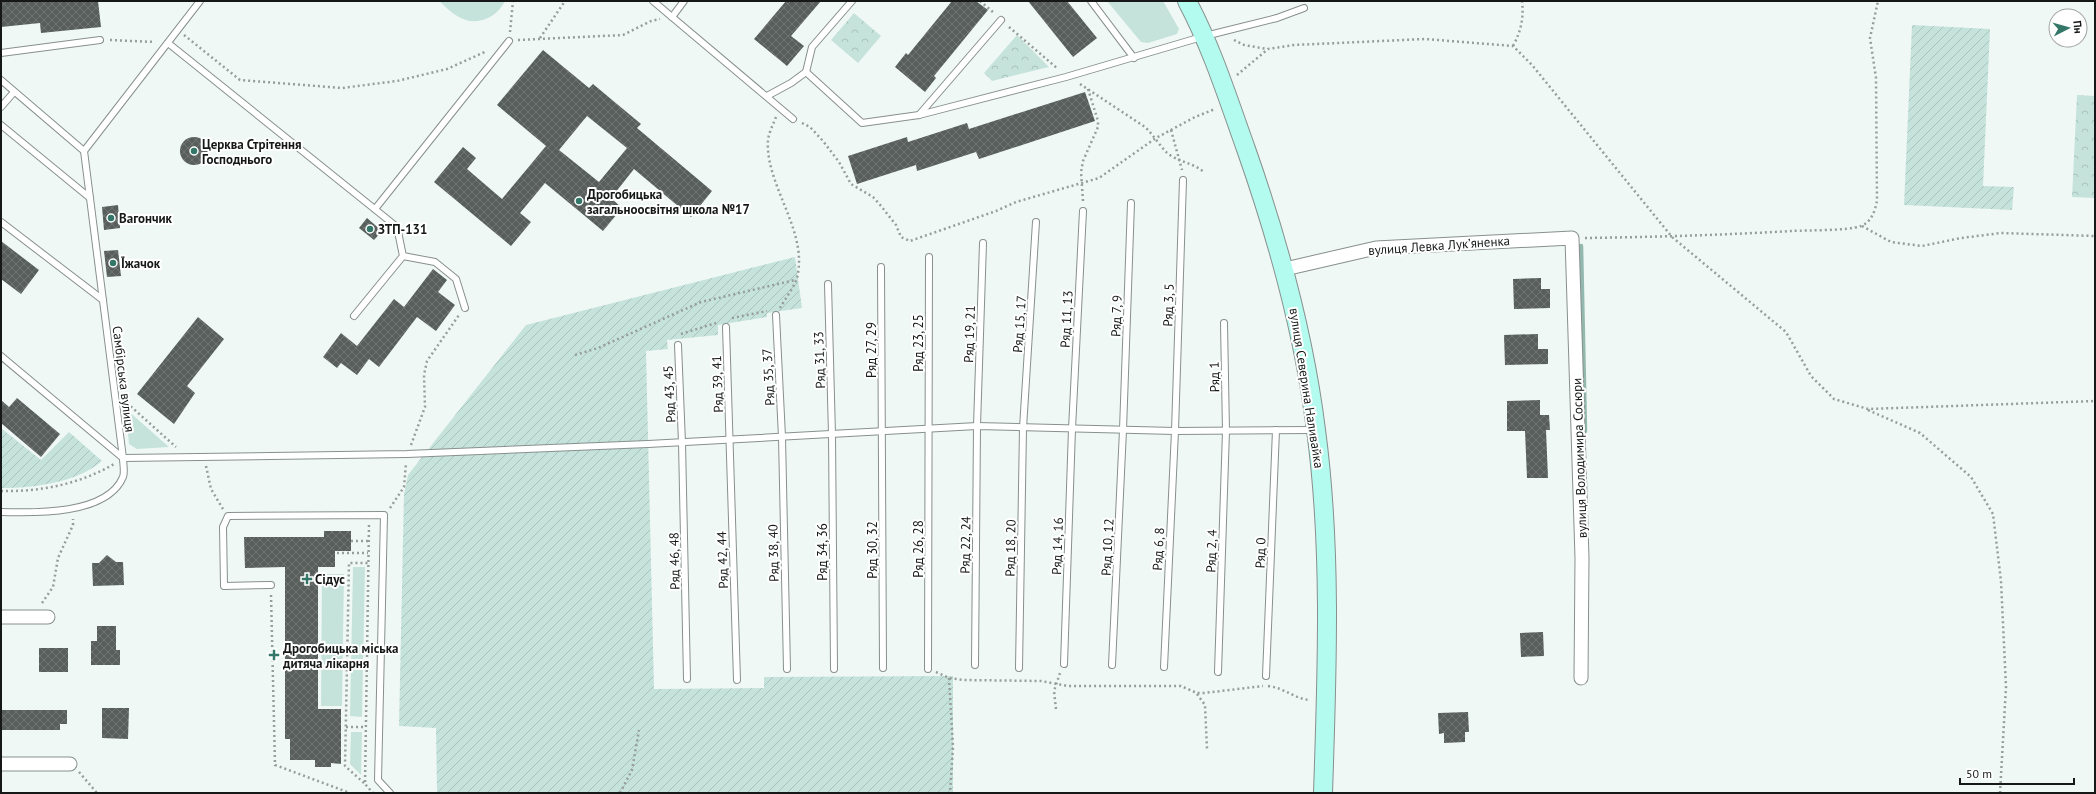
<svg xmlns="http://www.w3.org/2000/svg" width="2096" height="794" viewBox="0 0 2096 794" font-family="'PT Sans',sans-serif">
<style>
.grass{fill:#c6e3db}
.park{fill:url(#park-crowns)}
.garden{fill:url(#garden-furrows)}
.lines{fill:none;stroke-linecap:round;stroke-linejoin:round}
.stream{stroke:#93b8ae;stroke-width:4.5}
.building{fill:url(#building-cross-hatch);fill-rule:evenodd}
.lane-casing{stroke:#88908e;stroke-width:8}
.street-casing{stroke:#88908e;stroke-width:15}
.secondary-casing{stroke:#88908e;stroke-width:20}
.path{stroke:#969d9a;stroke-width:2.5;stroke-dasharray:2 3;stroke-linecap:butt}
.lane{stroke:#fff;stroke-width:6}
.street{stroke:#fff;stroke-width:13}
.secondary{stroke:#b3faef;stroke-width:18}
.poi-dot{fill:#347667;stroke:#fff;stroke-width:1.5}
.labels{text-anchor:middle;stroke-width:4;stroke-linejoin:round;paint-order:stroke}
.poi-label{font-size:13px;font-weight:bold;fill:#151817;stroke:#fff;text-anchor:start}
.street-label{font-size:13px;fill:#151817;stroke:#fff}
</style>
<defs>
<pattern id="park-crowns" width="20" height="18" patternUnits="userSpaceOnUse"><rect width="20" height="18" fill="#c6e3db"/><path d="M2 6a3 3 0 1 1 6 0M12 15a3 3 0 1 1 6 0" fill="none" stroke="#a9c2bb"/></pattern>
<pattern id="garden-furrows" width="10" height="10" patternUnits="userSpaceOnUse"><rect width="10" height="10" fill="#c6e3db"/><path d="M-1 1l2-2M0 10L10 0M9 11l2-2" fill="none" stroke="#a9c2bb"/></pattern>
<pattern id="building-cross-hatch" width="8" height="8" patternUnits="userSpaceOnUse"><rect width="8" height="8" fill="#575e5c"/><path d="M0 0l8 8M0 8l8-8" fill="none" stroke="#707573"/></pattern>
</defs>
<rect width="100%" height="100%" fill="#eff8f5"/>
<g class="grass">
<path d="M439,1H505C497,18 476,27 459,17C451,13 445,6 439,1Z"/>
<path d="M1107,1H1163L1179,29L1177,34L1148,43L1141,42Z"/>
<path d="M126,409L169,447L137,449L129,444Z"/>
<path d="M353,567H365L362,717L350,716Z"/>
<path d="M322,574H344L342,706H321Z"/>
<path d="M351,732H362L361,775L350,764Z"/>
</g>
<g class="park">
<path d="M854,13L881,36L858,63L831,40Z"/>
<path d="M1017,35L1049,67L992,81L984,73Z"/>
<path d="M2077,95L2095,96V198L2072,197Z"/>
</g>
<g class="garden">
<path d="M1912,25L1990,29L1983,186L2014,187L2012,210L1904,205Z"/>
<path d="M795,257L802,308L767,313V317L718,325V335L667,340L668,349L646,351L654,689L764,688V677L953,676V793H437L436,728L399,726L404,494L408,475L526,325Z"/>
<path d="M1,428L41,460L69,432L102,461C76,483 34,488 1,488Z"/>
</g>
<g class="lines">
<path class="stream" d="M1581,246L1585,431"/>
</g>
<g class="building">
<path d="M1,1H98L101,27L41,33L40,23L1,27Z"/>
<path d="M786,1H821L791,36L804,46L787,66L754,39Z"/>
<path d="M952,1H976L988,10L934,76L936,78L925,92L895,67L906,53L908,55Z"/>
<path d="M1028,1H1067L1097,38L1073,57Z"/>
<path d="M543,50L589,88L593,84L641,124L637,128L712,191L691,217L634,169L611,198L622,208L603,231L545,183L520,213L531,222L511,246L434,182L463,147L476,158L467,169L502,199L546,146L497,105ZM587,116L627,148L599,182L559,150Z"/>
<path d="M1085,92L1095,121L979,159L976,152L917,171L916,165L857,184L848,156L907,137L908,142L967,123L969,129Z"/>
<circle cx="194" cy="151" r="14"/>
<path d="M118,205L120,228L104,230L102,207Z"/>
<path d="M367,218L382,231L374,240L359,228Z"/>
<path d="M1,241L39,270L21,294L1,279Z"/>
<path d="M118,250L121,276L107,277L104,251Z"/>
<path d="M433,269L447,280L438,292L455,305L436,331L417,317L379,367L369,359L357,375L341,363L337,368L323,357L341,333L357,346L394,299L404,307Z"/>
<path d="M1541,278V289H1550V308L1514,309L1513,279Z"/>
<path d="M198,317L224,339L187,386L195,393L174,424L137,394Z"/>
<path d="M1538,334V349H1548V364L1505,365L1504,335Z"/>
<path d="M17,398L60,434L41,457L1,423V400L9,407Z"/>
<path d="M1540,400V415H1549L1550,430H1546L1548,478H1527L1525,431H1507V401Z"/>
<path d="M324,531H351V551H335V567H318V709H341V764L331,763V767H315V760H290V739H285V567L245,568L244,537H324Z"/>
<path d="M107,555L116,562H123L124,585L93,586L92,563H99Z"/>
<path d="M97,626H116V650H120V665H91V641H97Z"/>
<path d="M1543,632L1544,656L1521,657L1520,633Z"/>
<rect x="39" y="648" width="29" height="24"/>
<path d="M102,708H129L128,739L102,738Z"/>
<path d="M1,710H67V724H60V730H1Z"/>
<path d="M1468,712L1469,732H1465V742L1444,743V733L1439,734L1438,713Z"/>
</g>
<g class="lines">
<defs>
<g id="lane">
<path d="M653,1L793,119"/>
<path d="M1091,1L1134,58"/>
<path d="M672,17L684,1"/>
<path d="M168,43L397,227L403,256L354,316"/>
<path d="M1,53L100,40"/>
<path d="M806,72L862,123L919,115L1066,77L1205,36L1277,18L1304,8"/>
<path d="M1,80L84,151L123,458C123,464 125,472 123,477C107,515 35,513 1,512"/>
<path d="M767,96L791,83L806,72L812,47L852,1"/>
<path d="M1,107L14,92"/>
<path d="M919,115L1001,20"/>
<path d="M1,125L90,198"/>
<path d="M84,151L200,1"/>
<path d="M375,209L509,41"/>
<path d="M1,222L103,300"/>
<path d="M403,256L435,262L456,279L465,308"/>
<path d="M881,267L883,668"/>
<path d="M828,284L832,435L834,669"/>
<path d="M776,315L782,437L787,669"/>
<path d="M726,327L737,680"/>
<path d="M678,345L682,443L687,679"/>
<path d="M1,356L123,458L407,454L648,444L977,426L1175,431L1314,430"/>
<path d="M271,585L224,586L223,527L228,516L384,515L378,780L390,793"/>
<path d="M1064,664L1072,429L1083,211"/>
<path d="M975,665L977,426L983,243"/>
<path d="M1112,665L1123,430L1131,203"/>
<path d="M1164,667L1175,431L1183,180"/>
<path d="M1019,668L1023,428L1036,222"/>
<path d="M928,669L929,257"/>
<path d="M1218,672L1226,431L1224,323"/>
<path d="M1266,676L1276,430"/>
</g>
<g id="street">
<path d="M1285,269L1376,248L1572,238L1582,558L1581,678"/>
<path d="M1,617H48"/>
<path d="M1,764H70"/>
</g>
<path id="secondary" d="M1187,1C1212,48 1228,99 1246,149C1278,240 1304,333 1316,430C1332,549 1327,673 1323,793"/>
</defs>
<use href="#lane" class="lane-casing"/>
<use href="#street" class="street-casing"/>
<use href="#secondary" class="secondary-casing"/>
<g class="path">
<path d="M980,1L994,13"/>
<path d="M1009,27L1058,69"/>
<path d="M510,32L513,1"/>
<path d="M184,35L240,80L342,88L397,81L447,69L487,51"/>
<path d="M540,38L565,1"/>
<path d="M110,40L155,42"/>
<path d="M518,40L623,35L651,21L660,19"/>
<path d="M1234,40L1244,45L1267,49"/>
<path d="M1513,46C1521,31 1524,18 1522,1"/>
<path d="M1237,75L1268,49L1294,45L1425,39L1513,46L1532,65L1672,237L1786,332L1811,376L1834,399L1868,409L2095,401"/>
<path d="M1080,84L1145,127C1153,134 1163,151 1170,155C1182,163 1191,162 1204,172"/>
<path d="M776,117C773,125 769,132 768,140C765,184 806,228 798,273C797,284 786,297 780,308"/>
<path d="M802,123L810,127L823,141L839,162L851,184L873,197L881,206L896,225L901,237L910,241L996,211L1016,202L1099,178L1156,138L1195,117L1215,109"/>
<path d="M1171,130L1182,170"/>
<path d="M1083,201L1081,172L1083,161L1098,127V121L1088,89"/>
<path d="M1862,226L1891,242L1922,246L1961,238L2001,233L2095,236"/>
<path d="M1585,238C1654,237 1723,235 1792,231C1808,230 1847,231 1861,226C1872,222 1875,210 1877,201L1876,78L1870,38L1878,1"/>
<path d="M732,318L767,311"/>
<path d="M681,334L716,323"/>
<path d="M575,355L598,348L701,302L795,280"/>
<path d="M127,403L176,447"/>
<path d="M1868,410L1920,433L1971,477L1993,514L2001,581L2006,687L2000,793"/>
<path d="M411,445L425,407L424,375L427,361L459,315"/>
<path d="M206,466L211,489L223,509"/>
<path d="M1,491C40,492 80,484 114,464"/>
<path d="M390,508L404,487L406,463"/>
<path d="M369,525L365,784L373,793"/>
<path d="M351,541H369"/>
<path d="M337,553H368"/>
<path d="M271,595L275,765L350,793"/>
<path d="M42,603L53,587L58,558L73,525V519"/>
<path d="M936,672L949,678L963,680L1041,681L1068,686H1181L1197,693H1204L1263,686"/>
<path d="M949,678L953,747L950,793"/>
<path d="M1268,686C1285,688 1295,699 1310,700"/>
<path d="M1197,694L1205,705L1207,749"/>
<path d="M1056,709L1054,691L1060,673"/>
<path d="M346,727H365"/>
<path d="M79,772L97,793"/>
<path d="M364,783L345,766L349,563H369"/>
<path d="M620,793L632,770L639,730"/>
</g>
<use href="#lane" class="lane"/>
<use href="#street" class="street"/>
<use href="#secondary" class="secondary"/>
</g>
<g class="poi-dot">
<circle cx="194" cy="151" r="4"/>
<circle cx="579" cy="201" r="4"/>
<circle cx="111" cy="218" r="4"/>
<circle cx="370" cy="229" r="4"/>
<circle cx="113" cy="263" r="4"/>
<path d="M305 573h4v4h4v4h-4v4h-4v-4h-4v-4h4z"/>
<path d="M272 649h4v4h4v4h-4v4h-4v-4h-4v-4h4z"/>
</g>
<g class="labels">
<g class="poi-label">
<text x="202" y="149">Церква Стрітення<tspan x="202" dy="15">Господнього</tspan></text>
<text x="587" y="199">Дрогобицька<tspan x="587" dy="15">загальноосвітня школа №17</tspan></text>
<text x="119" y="223">Вагончик</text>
<text x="378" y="234">ЗТП-131</text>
<text x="121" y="268">Їжачок</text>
<text x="315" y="584">Сідус</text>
<text x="283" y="653">Дрогобицька міська<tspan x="283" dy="15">дитяча лікарня</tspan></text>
</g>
<g class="street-label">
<text transform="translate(1439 245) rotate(-4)" y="5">вулиця Левка Лукʼяненка</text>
<text transform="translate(1168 305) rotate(-88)" y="5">Ряд 3, 5</text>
<text transform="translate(1116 316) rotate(-88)" y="5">Ряд 7, 9</text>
<text transform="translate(1066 319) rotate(-87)" y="5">Ряд 11, 13</text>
<text transform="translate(1019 324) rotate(-86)" y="5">Ряд 15, 17</text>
<text transform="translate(969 334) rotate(-88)" y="5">Ряд 19, 21</text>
<text transform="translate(918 343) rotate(-90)" y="5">Ряд 23, 25</text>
<text transform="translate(871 350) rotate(-90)" y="5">Ряд 27, 29</text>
<text transform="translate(819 360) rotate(-92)" y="5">Ряд 31, 33</text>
<text transform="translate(768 377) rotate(-93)" y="5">Ряд 35, 37</text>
<text transform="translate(1214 377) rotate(-91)" y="5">Ряд 1</text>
<text transform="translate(124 379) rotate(83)" y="5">Самбірська вулиця</text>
<text transform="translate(717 384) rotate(-92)" y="5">Ряд 39, 41</text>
<text transform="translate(1307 388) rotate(81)" y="5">вулиця Северина Наливайка</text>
<text transform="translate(669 394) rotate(-93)" y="5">Ряд 43, 45</text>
<text transform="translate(1579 458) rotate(-92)" y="5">вулиця Володимира Сосюри</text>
<text transform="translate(965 545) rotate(-89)" y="5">Ряд 22, 24</text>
<text transform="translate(1057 546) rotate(-88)" y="5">Ряд 14, 16</text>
<text transform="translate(1107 547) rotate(-87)" y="5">Ряд 10, 12</text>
<text transform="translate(1010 548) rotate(-89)" y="5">Ряд 18, 20</text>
<text transform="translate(918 549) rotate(-90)" y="5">Ряд 26, 28</text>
<text transform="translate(1158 549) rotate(-87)" y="5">Ряд 6, 8</text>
<text transform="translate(872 550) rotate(-90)" y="5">Ряд 30, 32</text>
<text transform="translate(1211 551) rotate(-88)" y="5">Ряд 2, 4</text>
<text transform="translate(822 552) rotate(-90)" y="5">Ряд 34, 36</text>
<text transform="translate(773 553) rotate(-91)" y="5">Ряд 38, 40</text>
<text transform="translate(1260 553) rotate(-88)" y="5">Ряд 0</text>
<text transform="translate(722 560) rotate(-92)" y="5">Ряд 42, 44</text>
<text transform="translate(674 561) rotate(-91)" y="5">Ряд 46, 48</text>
</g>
</g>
<rect width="2096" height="794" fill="none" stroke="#151817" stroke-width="4"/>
<g transform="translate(2068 28) rotate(84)"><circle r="19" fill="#ffffff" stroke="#a1a3a2"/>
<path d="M0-3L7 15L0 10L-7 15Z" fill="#347667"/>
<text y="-6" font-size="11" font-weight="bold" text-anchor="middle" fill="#151817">Пн</text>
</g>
<path d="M1960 778v6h114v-6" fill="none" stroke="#151817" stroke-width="2"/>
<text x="1966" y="778" font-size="12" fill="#151817" stroke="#ffffff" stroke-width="3" paint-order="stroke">50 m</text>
</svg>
